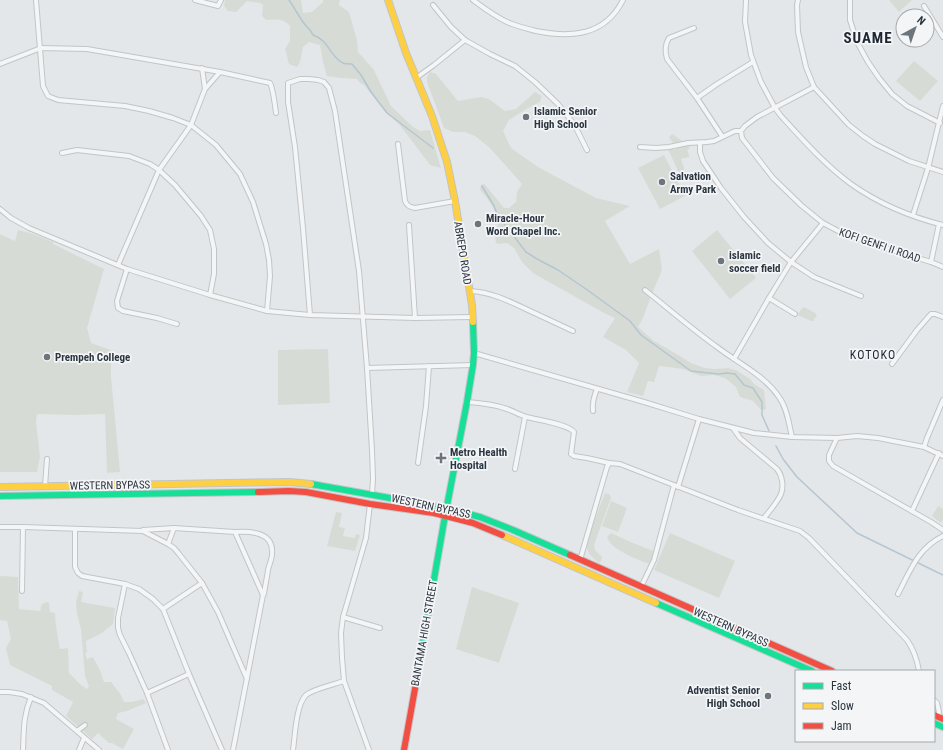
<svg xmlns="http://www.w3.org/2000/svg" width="943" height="750" viewBox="0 0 943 750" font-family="'Roboto Condensed',sans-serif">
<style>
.green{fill:#d6dcd5}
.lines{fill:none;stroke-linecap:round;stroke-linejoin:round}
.stream{stroke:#b5c5d1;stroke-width:1.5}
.street-casing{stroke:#c2c5c7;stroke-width:6}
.fast-casing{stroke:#c2c5c7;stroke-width:8}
.slow-casing{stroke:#c2c5c7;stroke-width:8}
.jam-casing{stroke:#c2c5c7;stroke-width:8}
.street{stroke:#f4f5f6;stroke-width:4}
.fast{stroke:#16e098;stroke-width:6}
.slow{stroke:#ffcf43;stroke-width:6}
.jam{stroke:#f24e42;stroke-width:6}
.poi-dot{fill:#6c747c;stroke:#f3f5f7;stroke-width:1.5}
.labels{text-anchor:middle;stroke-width:3.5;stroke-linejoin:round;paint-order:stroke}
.poi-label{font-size:11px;font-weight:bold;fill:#2c3641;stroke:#f3f5f7;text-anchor:start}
.street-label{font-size:11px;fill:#2c3641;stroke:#f3f5f7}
.neighbourhood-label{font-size:12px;letter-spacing:1px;fill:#1e2732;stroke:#f3f5f7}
.district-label{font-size:15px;font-weight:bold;letter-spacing:1px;fill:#1e2732;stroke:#f3f5f7}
</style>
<rect width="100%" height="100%" fill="#e4e7e9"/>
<g class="green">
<path d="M225,0H301L303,13L312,12L323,2V0H340L339,5L349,12L357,40L358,52L374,70L391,106L413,127L420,131L430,130L441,168L430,165L399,124L385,111L364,85L360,83L357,79C347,78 337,78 327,76L323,62L320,45L309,42L303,47L300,62L297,67L289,64L285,49L290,41V26C284,19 276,19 266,20L262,16L263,5L260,3L247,1L236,12L228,11L224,6Z"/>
<path d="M889,0H912L899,12Z"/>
<path d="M914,61L938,81L920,101L896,81Z"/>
<path d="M430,72L436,74L458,101L481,97L489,99L505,111L516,109L535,92L542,96L540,102L528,108L509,120L503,131L511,148L538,167L596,198L630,206L605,221L630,264L659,249L662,270L651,296L643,318L638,327L654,341L675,353L691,363L705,368L715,369L728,368L736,370L750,379L754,384L764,390L766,410L760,409L753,401L740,397L736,387L725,378L714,375L701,376L683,369L659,366L654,382L648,381L643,396L627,392L639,363L626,350L603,337L615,318L604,313L533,273L522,262L514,248L507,243L499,244L496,243C494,233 497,233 498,224C499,213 487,197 480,190L481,185L484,184L487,187L504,208H509L516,202L517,192L522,184L490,148L475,136L465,132H453L444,128L427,82V77Z"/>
<path d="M672,134L687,144L690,148L687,150L689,155V157L681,159L684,168L683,173L678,171L668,149L671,148L675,150L677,147C675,143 671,142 669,137Z"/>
<path d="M664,155L685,196L660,209L638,168Z"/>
<path d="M18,230L33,234L53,242V244L104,269L87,328L91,343L111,350V377L120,472L107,473L105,414L74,415L37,414L36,422L40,457L37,472H0V234L15,241Z"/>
<path d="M717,230L756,278L730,299L692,251Z"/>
<path d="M804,307L815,313L817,315L813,321H811L798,315L801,309Z"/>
<path d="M328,349L330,403L278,405V350Z"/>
<path d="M605,493L609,494L611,498L594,545L595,550L602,557L601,561L599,563L590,555L586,547L588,537Z"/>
<path d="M611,501L627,508L618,532L602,526Z"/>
<path d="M938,506L943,509V520L941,523L932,516Z"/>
<path d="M336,512L342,513L339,527L345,528L343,536L355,538L356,534L360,535L355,551L327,546Z"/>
<path d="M611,533L633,543L656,552C657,557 657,562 653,565C640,561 623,554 612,545C610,543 608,540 607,537Z"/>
<path d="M670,533L735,561L719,598L654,570Z"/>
<path d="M0,576L18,577L19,609L40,611L42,604L47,602L49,603L50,612L55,613C55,625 58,637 60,649L68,648L69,673L81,685L87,689L89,686L85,676L81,629L77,614L76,602L79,591L83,592L81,602L115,608L113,624L102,633L86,641L87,652L85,654L87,659L93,657L100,670L104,682H111L121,695L124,702H132L143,699L146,703L127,711L118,713L116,719L134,729L123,749L112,743H109L98,733L92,739L66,716L73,702L52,690V686L10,665L6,648L11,639L7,621L0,620Z"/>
<path d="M472,587L519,603L499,663L456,649Z"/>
</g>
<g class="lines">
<g class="stream">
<path d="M289,0C294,7 298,15 303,22C306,27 310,28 313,35C329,40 330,57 343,63C345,64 349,64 352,64L361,75L371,92L387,113L433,148"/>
<path d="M482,186L494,206L498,216L526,252L537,259L558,270L586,289L630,321L641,335L691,371L718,374L727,373L735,374L744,385L753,388L762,402V415L769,431"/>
<path d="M776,446L783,459L797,477L857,533L943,575"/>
</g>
<defs>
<g id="street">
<path d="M36,0L43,86L48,96L58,100L125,106L149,111L173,118L191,125L216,145L240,174L253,202L266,244L269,260L270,276L267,311"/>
<path d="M195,0L218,6L221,0"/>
<path d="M473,0C485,9 498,19 512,24C520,27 528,29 536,31C571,38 605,36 623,0"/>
<path d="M746,0L745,22L751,55L761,82L775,108L781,116C803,140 825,165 851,184C878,203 911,217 943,225"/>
<path d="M798,0L797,5L798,32L806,67L814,87L849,125L863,136L875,144L909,161L943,172"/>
<path d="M850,0V20L857,42L868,62L879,78L892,94L907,106L940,123"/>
<path d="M433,5L451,27L465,40"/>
<path d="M924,6L943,37"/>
<path d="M694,28L669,38C665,44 665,52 667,59L697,98L722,136"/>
<path d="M0,64L41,48L87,49L220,72L270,83C273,89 275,105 276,113"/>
<path d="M202,68L205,89"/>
<path d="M416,78L434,65L465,40L490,54L515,66L535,82L558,104L574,124L587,150"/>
<path d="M697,98L717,84L753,62"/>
<path d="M741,131L742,138L773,178L802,206L823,223L842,233L878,246L931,262L943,267"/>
<path d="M700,143V152L703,161L721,188L744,217L768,243L791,262L814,277L861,296"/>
<path d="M398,144L405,201C407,206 410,207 415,208L455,201"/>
<path d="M640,147L656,148L669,147L688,143L707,142L714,141L735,131H741L745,126L757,117L814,87"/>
<path d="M62,153L77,150L129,156L150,164L159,170L175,185L201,216L210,230L214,249V274L210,295"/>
<path d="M0,209L11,218L29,228L127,269L210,295L267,311L310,315L415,318L472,317"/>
<path d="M913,215L928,168L943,106"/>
<path d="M409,225L415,318"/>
<path d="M931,262L939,224"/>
<path d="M118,265L159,170L191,125L205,89L220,72"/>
<path d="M127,269L117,301L118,308L123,311L157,318L177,324"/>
<path d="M645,290C669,309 692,329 717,347C738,363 764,375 779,397C787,408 789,424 792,437"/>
<path d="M470,291C491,292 509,301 528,310C543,317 558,324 573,331"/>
<path d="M769,298L795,314"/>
<path d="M310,315L303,228L295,147L288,102V83L300,79H309L318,80L324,82L329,88L335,111L359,271L367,368L372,450L373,479L372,494"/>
<path d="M474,353L644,402L699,419L754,433L792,437L837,438L857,436L878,438L924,447L927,438L943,400"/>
<path d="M734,359L769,298L791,262L823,223"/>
<path d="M892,364L917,330L931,314H935L943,317"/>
<path d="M367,368L473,365"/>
<path d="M467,402C479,403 492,404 504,408C512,410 519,415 527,417C538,420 568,424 574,432L571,454L574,456L587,458L609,463"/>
<path d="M593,411C592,403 594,396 597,389"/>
<path d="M733,428L740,438L777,469C782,475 784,486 781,494C778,501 769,512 764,518"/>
<path d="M837,438L829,455V461L833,466L931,522L943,530"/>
<path d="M924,447L943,456"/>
<path d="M418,463L426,406L429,366"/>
<path d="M515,469L525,417"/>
<path d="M45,486L47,459"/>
<path d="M678,487L699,419"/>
<path d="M912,511L939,453"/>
<path d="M0,527H23L143,531L168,544L174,548L179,554L202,583L218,612L247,679"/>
<path d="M75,529V567L78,573L82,576L125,584L139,589L153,599L163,609L189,674L222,750"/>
<path d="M143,530L174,528L235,532L263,595L233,750"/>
<path d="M235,532C251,531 274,532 272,554C272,559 269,565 268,570C267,578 265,586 264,594"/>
<path d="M168,544L174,528"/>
<path d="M580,560L607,467L609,463L620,464L738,510L800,531L809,538L907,640C914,650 917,659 919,671"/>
<path d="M125,584L118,618V628L120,635L129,653L147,693L168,750"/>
<path d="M641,587L654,560L674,485"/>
<path d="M22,591L23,527"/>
<path d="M898,594C910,571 918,548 943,536"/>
<path d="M163,609L202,583"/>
<path d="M343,617L380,628"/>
<path d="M0,692H9L22,694L44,703L99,750"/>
<path d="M147,693L189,674"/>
<path d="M934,700L937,703L939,712L938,717"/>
<path d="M77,731L85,725"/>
<path d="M23,750C24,730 23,716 31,697"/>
<path d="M79,750L84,738"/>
<path d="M293,750C295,736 296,705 306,695C313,689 335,684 344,681"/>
<path d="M369,750L344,681L342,658L341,633L343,617L366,538L370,504"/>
</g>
<g id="fast">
<path d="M311,484L446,508L480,517L513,530L570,555"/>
<path d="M0,496L258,492"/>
<path d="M656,603L812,671"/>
<path d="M416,683L445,516L467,402L473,365L474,353L473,322"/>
<path d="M934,723L943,727"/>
</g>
<g id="slow">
<path d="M388,0L406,53L432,116L447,162L455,201L472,305L473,322"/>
<path d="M0,487L289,482L311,484"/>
<path d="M502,535L656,603"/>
</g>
<g id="jam">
<path d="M258,492L289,491L306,492L370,504L434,513L473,523L502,535"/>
<path d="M570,555L832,671"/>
<path d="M934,715L943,719"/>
<path d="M404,750L416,683"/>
</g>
</defs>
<use href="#street" class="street-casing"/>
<use href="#fast" class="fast-casing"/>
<use href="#slow" class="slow-casing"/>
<use href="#jam" class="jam-casing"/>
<use href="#street" class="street"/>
<use href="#fast" class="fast"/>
<use href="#slow" class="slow"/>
<use href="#jam" class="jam"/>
</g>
<g class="poi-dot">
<circle cx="526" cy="117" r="4"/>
<circle cx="662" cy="182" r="4"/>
<circle cx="478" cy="224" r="4"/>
<circle cx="721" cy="261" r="4"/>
<circle cx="47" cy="357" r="4"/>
<path d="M439 452h4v4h4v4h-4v4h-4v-4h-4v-4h4z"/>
<circle cx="768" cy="696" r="4"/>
</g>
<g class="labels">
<g class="poi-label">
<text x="534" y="115">Islamic Senior<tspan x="534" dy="13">High School</tspan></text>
<text x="670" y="180">Salvation<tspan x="670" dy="13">Army Park</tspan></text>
<text x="486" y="222">Miracle-Hour<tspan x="486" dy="13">Word Chapel Inc.</tspan></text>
<text x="729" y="259">islamic<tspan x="729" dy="13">soccer field</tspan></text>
<text x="55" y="361">Prempeh College</text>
<text x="450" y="456">Metro Health<tspan x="450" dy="13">Hospital</tspan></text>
<text x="760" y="694" text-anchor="end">Adventist Senior<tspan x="760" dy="13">High School</tspan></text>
</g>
<g class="street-label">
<text transform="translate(880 245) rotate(19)" y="4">KOFI GENFI II ROAD</text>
<text transform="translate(463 253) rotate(81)" y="4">ABREPO ROAD</text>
<text transform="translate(110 485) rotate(-1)" y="4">WESTERN BYPASS</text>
<text transform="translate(431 506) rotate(12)" y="4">WESTERN BYPASS</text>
<text transform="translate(731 627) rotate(24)" y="4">WESTERN BYPASS</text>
<text transform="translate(424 633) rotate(-80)" y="4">BANTAMA HIGH STREET</text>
</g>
<g class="neighbourhood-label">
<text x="873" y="359">KOTOKO</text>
</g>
<g class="district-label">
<text x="868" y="43">SUAME</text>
</g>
</g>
<rect x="795" y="670" width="140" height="72" fill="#f3f5f7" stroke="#a3a9ae"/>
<rect x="803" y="683" width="20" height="6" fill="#16e098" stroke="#a3a9ae"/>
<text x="831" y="690" font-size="12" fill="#2c3641">Fast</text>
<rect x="803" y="703" width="20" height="6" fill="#ffcf43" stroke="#a3a9ae"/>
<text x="831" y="710" font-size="12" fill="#2c3641">Slow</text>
<rect x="803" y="723" width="20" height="6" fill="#f24e42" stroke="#a3a9ae"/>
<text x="831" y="730" font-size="12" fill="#2c3641">Jam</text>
<g transform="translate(915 28) rotate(40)"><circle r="19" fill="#f3f5f7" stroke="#a3a9ae"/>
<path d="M0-3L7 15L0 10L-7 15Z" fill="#6c747c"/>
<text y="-6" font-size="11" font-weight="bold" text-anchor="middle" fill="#2c3641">N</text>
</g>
</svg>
